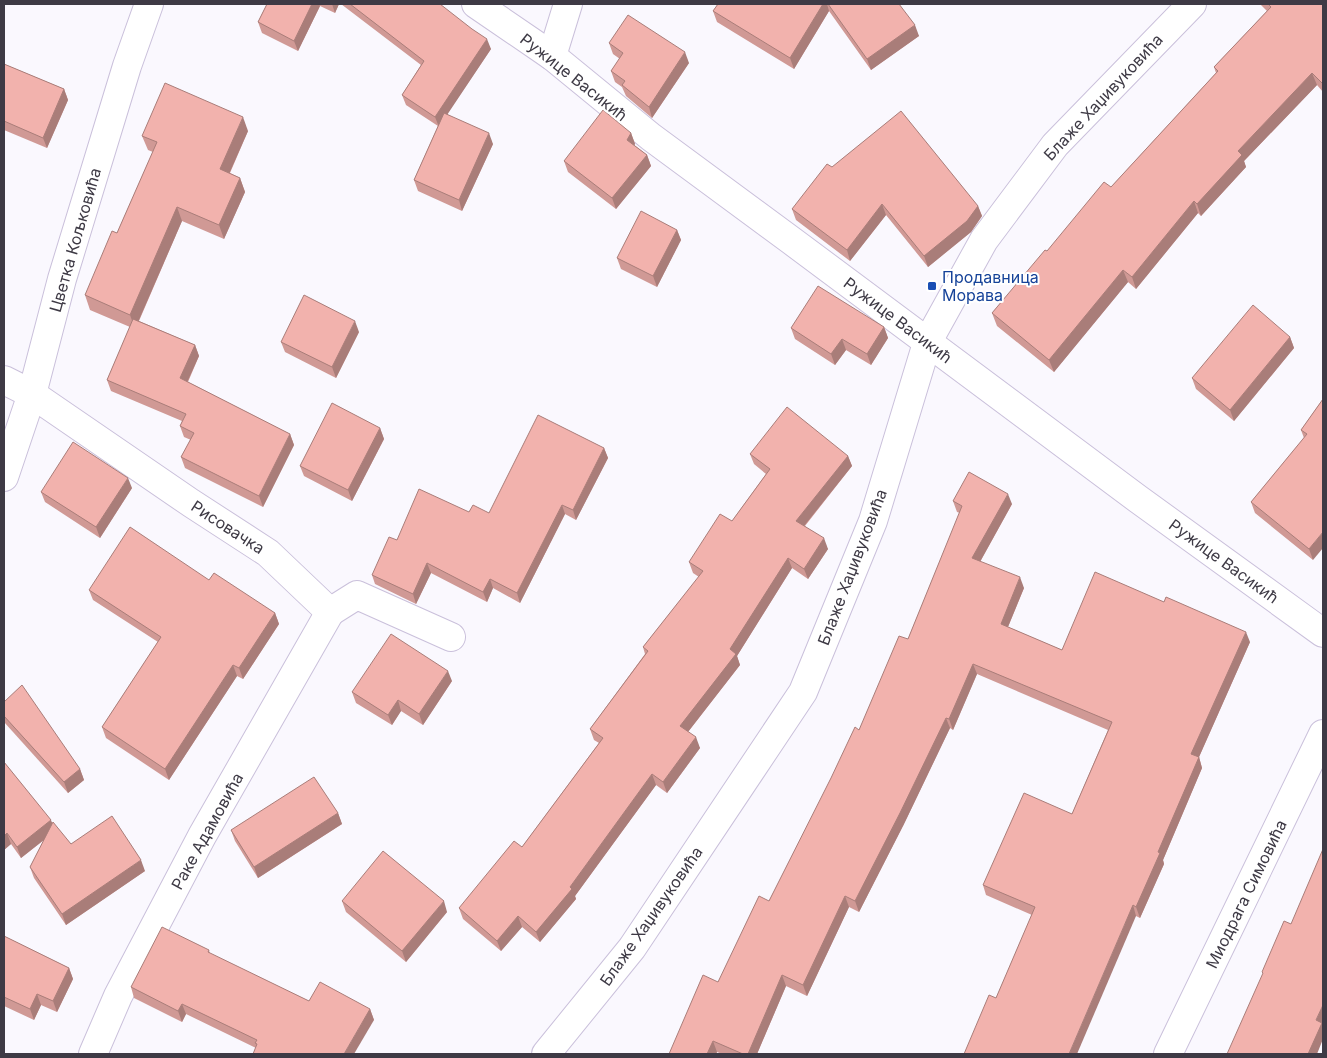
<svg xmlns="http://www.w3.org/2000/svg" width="1327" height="1058" viewBox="0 0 1327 1058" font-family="Inter,sans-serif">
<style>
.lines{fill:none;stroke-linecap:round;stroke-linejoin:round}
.street-casing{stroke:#cac0db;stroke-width:30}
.street{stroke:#fff;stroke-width:28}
.wall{fill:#d09995}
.shaded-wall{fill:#a97d79}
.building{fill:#f2b2ad;stroke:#a97d79}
.transit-dot{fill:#1a4fb4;stroke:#fff;stroke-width:2}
.labels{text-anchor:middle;stroke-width:4;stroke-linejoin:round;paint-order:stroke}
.street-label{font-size:16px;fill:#3e3a45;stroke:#fff}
.transit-label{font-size:16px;fill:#164399;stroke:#fff;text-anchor:start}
</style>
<rect width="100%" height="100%" fill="#faf8fe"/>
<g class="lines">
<defs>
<g id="street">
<path d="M476,4L552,56L651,137L792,241L1138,499L1323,633"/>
<path d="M552,56L568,4"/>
<path d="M4,380L32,394L191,503L268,553L330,612L357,595L451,637"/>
<path d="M4,477L32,394L62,279L127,66L149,4"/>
<path d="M93,1054L118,996L202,836L330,612"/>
<path d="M546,1054L632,948L803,692L873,521L927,343L984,240L1055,145L1192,4"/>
<path d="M1168,1054L1323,734"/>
</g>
</defs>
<use href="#street" class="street-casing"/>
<use href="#street" class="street"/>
</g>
<g class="wall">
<path d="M267,4H339L335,13L320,6L298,51L262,33L258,22Z"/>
<path d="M341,4H440L491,49L447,114L493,144L462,211L418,191L414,180L438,126L406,105L402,95L421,65Z"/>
<path d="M718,4H899L919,36L871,70L829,11L794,69L717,22L713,11Z"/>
<path d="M1260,4H1323V92L1317,85L1244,161L1246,167L1201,216L1198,213L1136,289L1128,282L1054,372L997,326L992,313L1047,251L1111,187L1216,73L1214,67L1267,11Z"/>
<path d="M609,43L689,63L652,118L626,96L622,87L615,82L611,71L620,59L613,54Z"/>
<path d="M4,64L64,89L68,100L47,148L4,130Z"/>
<path d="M248,131L230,173L240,178L245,192L224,239L182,221L139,321L195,345L199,356L188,382L290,434L294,445L263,507L185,468L181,457L191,440L184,437L180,426L182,421L111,391L107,380L130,327L90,310L85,295L117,233L153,152L148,150L142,136Z"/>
<path d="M631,133L635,144L634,145L647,155L651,166L616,209L568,172L564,161Z"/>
<path d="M832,167L978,206L982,216L971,232L928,267L886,215L850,261L796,220L792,209Z"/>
<path d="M677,230L681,240L657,287L621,269L617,258Z"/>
<path d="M884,327L888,338L871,365L846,350L835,365L795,339L791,328Z"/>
<path d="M359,332L336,378L285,352L281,342Z"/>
<path d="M1290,337L1294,348L1234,421L1196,389L1192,378Z"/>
<path d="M1323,399L1313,560L1255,513L1251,502L1304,438L1301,430Z"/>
<path d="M380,428L384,439L352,501L304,476L300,466Z"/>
<path d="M604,448L608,458L576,520L565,514L520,603L493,588L487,602L431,573L416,604L375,584L372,575L469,512L489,513Z"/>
<path d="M750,454L848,456L852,466L805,526L828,549L808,579L792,568L737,656L740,665L688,732L700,748L667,793L656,785L575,896L576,899L540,942L522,927L501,951L463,919L459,908L522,847L599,743L594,740L590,729L645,654L643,647L699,577L693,573L689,562L732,521L766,474L754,464Z"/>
<path d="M132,488L100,538L45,502L41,492Z"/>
<path d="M953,501L1012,504L980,562L1024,588L1008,627L1062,650L1250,642L1199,757L1202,768L1163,860L1164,864L1140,918L1136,916L996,998L1032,915L986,895L983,885L1072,814L1108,730L977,674L953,730L950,728L904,824L859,912L849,907L807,996L786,986L757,1054H722L717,1052L716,1054H669L718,982L769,901L859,730L908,639L960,513L957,512Z"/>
<path d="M209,580L275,613L279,624L243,679L237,676L169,780L106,738L102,727L158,642L93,600L89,590Z"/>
<path d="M452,681L423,725L401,711L392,725L356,703L352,692Z"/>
<path d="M4,702L80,769L84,780L68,793L4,722Z"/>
<path d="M4,762L52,823L71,844L145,871L66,925L34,878L30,867L44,840L21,858L11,844L4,850Z"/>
<path d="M338,813L342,824L258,878L235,841L231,830Z"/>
<path d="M342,901L447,912L406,962L346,912Z"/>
<path d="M4,936L69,968L73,979L57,1012L41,1005L34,1020L4,1006Z"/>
<path d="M209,950L210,954L309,1001L370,1009L374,1020L256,1048L186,1014L182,1022L134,998L131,987Z"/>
</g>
<g class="shaded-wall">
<path d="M312,4H319L320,6L298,51L294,41Z"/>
<path d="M332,4H339L335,13Z"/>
<path d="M823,4H827L829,11L794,69L790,58Z"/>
<path d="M915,25L919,36L871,70L867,59Z"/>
<path d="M487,39L491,49L439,127L435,117Z"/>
<path d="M685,52L689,63L652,118L649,107Z"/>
<path d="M1312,73L1317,85L1244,161L1246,167L1201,216L1197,204L1238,151Z"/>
<path d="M64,89L68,100L47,148L43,138Z"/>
<path d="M243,117L248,131L225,183L220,169Z"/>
<path d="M489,133L493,144L462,211L459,200Z"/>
<path d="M631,133L635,144L631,151L627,140Z"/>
<path d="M647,155L651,166L616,209L612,198Z"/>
<path d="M240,178L245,192L224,239L219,225Z"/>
<path d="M1194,201L1198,213L1136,289L1132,277Z"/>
<path d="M882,204L886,215L850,261L847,250Z"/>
<path d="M978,206L982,216L971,232L928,267L924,256Z"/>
<path d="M177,207L182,221L135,329L130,315Z"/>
<path d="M677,230L681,240L657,287L653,276Z"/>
<path d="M1123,270L1128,282L1054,372L1049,360Z"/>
<path d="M355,321L359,332L336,378L332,367Z"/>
<path d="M884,327L888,338L871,365L867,354Z"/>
<path d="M1290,337L1294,348L1234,421L1230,410Z"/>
<path d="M842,339L846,350L835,365L831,354Z"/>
<path d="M195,345L199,356L184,389L180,378Z"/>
<path d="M380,428L384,439L352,501L348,490Z"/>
<path d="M290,434L294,445L263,507L259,496Z"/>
<path d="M604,448L608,458L576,520L573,510Z"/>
<path d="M848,456L852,466L800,531L796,521Z"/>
<path d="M128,478L132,488L100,538L96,527Z"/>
<path d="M1008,494L1012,504L976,569L972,558Z"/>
<path d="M562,505L565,514L520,603L517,593Z"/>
<path d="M1323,532V548L1313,560L1309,549Z"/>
<path d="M824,538L828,549L808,579L804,569Z"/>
<path d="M788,558L792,568L737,656L740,665L684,737L680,726Z"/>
<path d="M427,563L431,573L416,604L413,594Z"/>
<path d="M1020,577L1024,588L1005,634L1001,624Z"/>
<path d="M490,579L493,588L487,602L483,592Z"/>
<path d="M275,613L279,624L243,679L239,668Z"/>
<path d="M1246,632L1250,642L1199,757L1202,768L1163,860L1164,864L1140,918L1136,907L1158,852L1191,754Z"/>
<path d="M973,664L977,674L953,730L949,719Z"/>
<path d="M233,665L237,676L169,780L165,769Z"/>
<path d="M448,671L452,681L423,725L419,714Z"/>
<path d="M398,700L401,711L392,725L388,715Z"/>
<path d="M946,718L950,728L904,824L859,912L855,901Z"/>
<path d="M696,737L700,748L667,793L663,782Z"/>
<path d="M80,769L84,780L68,793L64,782Z"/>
<path d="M652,774L656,785L575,896L576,899L540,942L536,932L570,887Z"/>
<path d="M338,813L342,824L258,878L254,867Z"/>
<path d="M51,820L55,831L21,858L17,847Z"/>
<path d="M7,833L11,844L4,850V836Z"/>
<path d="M141,860L145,871L66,925L62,914Z"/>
<path d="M845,896L849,907L807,996L803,985Z"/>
<path d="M444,901L447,912L406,962L402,951Z"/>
<path d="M1133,905L1136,916L1077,1054H1069Z"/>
<path d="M518,916L522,927L501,951L497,941Z"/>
<path d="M69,968L73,979L57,1012L53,1001Z"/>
<path d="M782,975L786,986L757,1054H748Z"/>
<path d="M37,994L41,1005L34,1020L30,1009Z"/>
<path d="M182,1004L186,1014L182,1022L178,1011Z"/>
<path d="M1323,1005V1039L1317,1054H1308L1316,1020Z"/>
<path d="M370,1009L374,1020L354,1054H344Z"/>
<path d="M713,1041L717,1052L716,1054H707Z"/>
</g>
<g class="building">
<path d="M267,4H312L294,41L258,22Z"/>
<path d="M350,4H440L472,29L487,39L435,117L402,95L424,61Z"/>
<path d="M718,4H823L790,58L713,11Z"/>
<path d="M828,4H899L915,25L867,59Z"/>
<path d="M1268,4H1323V84L1312,73L1238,151L1242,155L1197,204L1194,201L1132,277L1123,270L1049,360L992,313L1045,250L1047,251L1104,182L1111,187L1218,71L1214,67L1271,7Z"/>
<path d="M628,15L685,52L649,107L622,85L625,81L611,71L623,53L609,43Z"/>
<path d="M4,64L64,89L43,138L4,121Z"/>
<path d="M165,83L243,117L220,169L240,178L219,225L177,207L130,315L85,295L112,231L117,233L157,142L142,136Z"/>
<path d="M603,110L631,133L627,140L647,155L612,198L564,161Z"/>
<path d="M901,111L978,206L967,221L924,256L882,204L847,250L792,209L827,164L832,167Z"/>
<path d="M444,113L489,133L459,200L414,180Z"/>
<path d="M641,211L677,230L653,276L617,258Z"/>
<path d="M818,286L884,327L867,354L842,339L831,354L791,328Z"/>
<path d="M304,295L355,321L332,367L281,342Z"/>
<path d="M1253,305L1290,337L1230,410L1192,378Z"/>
<path d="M133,319L195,345L180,378L290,434L259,496L181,457L194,433L180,426L186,414L107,380Z"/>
<path d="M1323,399V532L1309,549L1251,502L1307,434L1301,430Z"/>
<path d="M332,403L380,428L348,490L300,466Z"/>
<path d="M787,407L848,456L796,521L824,538L804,569L788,558L730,649L736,654L680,726L696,737L663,782L652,774L570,887L572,889L536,932L518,916L497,941L459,908L514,841L522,847L603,738L590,729L648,651L643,647L703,571L689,562L720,514L732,521L770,469L750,454Z"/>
<path d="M538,415L604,448L573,510L562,505L517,593L490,579L483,592L427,563L413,594L372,575L389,537L397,540L419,489L469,512L473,505L489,513Z"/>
<path d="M73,442L128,478L96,527L41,492Z"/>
<path d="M969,472L1008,494L972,558L1020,577L1001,624L1062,650L1095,572L1164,602L1166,597L1246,632L1191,754L1199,757L1158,852L1160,853L1136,907L1133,905L1069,1054H964L989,995L996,998L1035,907L983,885L1024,793L1072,814L1112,722L973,664L949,719L946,718L900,813L855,901L845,896L803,985L782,975L748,1054H743L713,1041L707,1054H669L703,975L718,982L759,896L769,901L831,778L855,727L859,730L899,636L908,639L962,506L953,501Z"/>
<path d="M130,527L209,580L214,573L275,613L239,668L233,665L165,769L102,727L161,637L89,590Z"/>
<path d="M391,634L448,671L419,714L398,700L388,715L352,692Z"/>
<path d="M22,685L80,769L64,782L4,716V702Z"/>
<path d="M4,762L51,820L17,847L7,833L4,836Z"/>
<path d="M314,777L338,813L254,867L231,830Z"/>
<path d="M112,816L141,860L62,914L30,867L53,822L71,844Z"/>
<path d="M1323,849V1005L1316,1020L1322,1023L1308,1054H1227L1263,973L1262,972L1284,921L1291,924Z"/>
<path d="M383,851L444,901L402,951L342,901Z"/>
<path d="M162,927L209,950L208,952L309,1001L320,982L370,1009L344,1054H253L257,1044L255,1043L257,1040L182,1004L178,1011L131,987Z"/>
<path d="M4,936L69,968L53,1001L37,994L30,1009L4,997Z"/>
</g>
<rect class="transit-dot" x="927" y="281" width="10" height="10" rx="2.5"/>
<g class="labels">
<g class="street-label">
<text transform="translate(574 77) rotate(38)" y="6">Ружице Васикић</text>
<text transform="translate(1103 97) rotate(-47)" y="6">Блаже Хаџивуковића</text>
<text transform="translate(75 240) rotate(-74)" y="6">Цветка Кољковића</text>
<text transform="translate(898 320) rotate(37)" y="6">Ружице Васикић</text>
<text transform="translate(228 527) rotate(33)" y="6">Рисовачка</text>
<text transform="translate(1224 561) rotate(36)" y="6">Ружице Васикић</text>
<text transform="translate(852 567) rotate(-69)" y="6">Блаже Хаџивуковића</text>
<text transform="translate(207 831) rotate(-61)" y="6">Раке Адамовића</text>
<text transform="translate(1246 894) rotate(-64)" y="6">Миодрага Симовића</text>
<text transform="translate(651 916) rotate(-55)" y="6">Блаже Хаџивуковића</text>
</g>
<g class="transit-label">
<text x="942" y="283">Продавница<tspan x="942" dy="18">Морава</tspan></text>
</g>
</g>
<rect width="1327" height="1058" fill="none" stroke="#3e3a45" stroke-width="10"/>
</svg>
